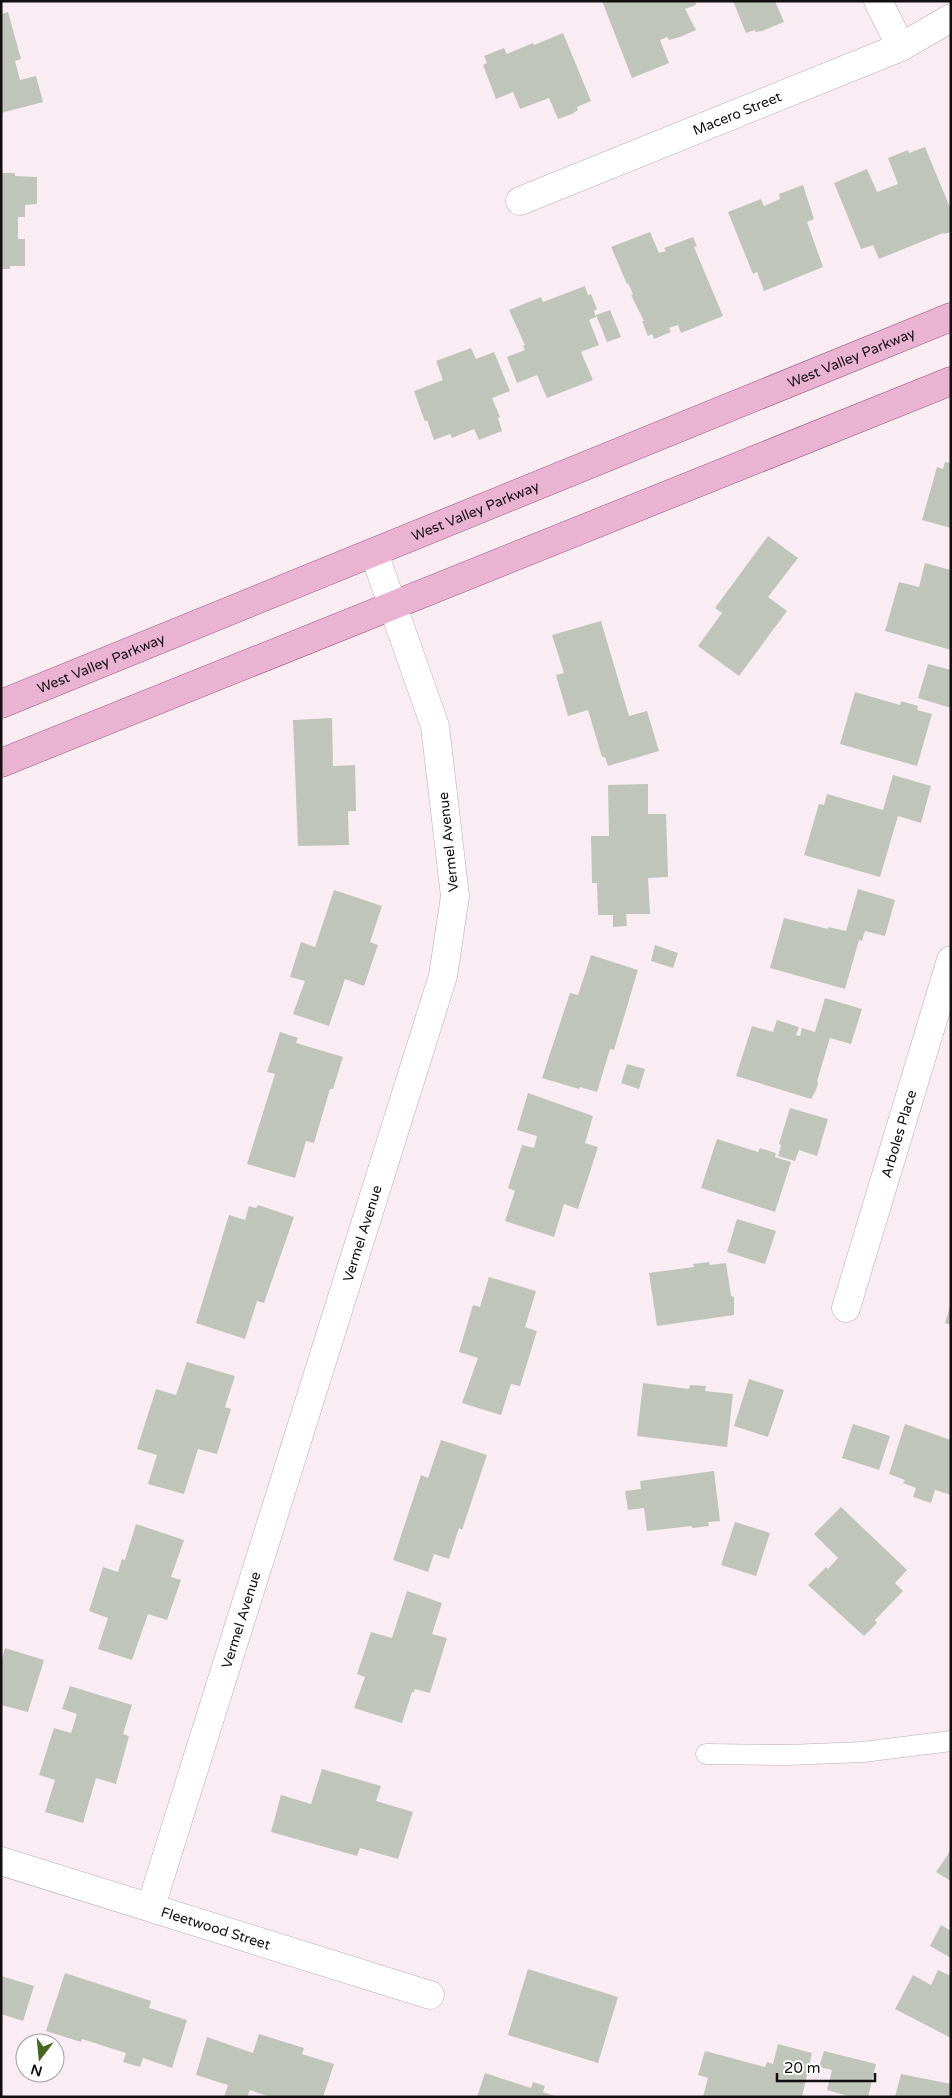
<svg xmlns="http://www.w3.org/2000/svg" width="952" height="2098" viewBox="0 0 952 2098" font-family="'Varela Round',sans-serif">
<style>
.building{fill:#c0c5bb}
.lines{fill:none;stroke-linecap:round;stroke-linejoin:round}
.service-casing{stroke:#b8acb2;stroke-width:21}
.minor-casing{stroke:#b8acb2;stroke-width:29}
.primary-casing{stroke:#96587a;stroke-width:29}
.service{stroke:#fff;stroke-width:20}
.minor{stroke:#fff;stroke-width:28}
.primary{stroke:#eab3d1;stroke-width:28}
.labels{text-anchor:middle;stroke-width:5;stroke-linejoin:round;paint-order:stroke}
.street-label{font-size:14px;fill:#130f11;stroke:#fff}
</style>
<rect width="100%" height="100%" fill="#f9edf3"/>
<g class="building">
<path d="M602,1H695L696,5L685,9L696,30L680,37L669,40L667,37L660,40L669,63L632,78Z"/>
<path d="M733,1H775L784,22L762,31L756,32L755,30L746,33Z"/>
<path d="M8,12L21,59L15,61L20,80L36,76L43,102L1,113V14Z"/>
<path d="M563,33L591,101L577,107L578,110L572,114L558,119L549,98L520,109L513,92L496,99L483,65L487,63L484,56L504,48L507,54L533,43L534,45Z"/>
<path d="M925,147L951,210V232L944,234L943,233L879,259L873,245L861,249L834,183L867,169L877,192L898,184L888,158L908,150L909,153Z"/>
<path d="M1,173H15V176L37,177V204L25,205V217H18V239H25V266H10V269H1Z"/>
<path d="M803,185L814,219L807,222L823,267L764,291L757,272L753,274L728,212L761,199L764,206L780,199L779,194Z"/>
<path d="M650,232L659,253L666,251L664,248L693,237L697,246L694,247L723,316L681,333L678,325L669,328L671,332L654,339L652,334L648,336L642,321H644L631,295L633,294L628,283L627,284L611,247Z"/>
<path d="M585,286L588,295L591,294L597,309L594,311L596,317L589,320L599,345L581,352L593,380L547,398L537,375L517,383L507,357L525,350L523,346L525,345L509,310L541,297L543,302Z"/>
<path d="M610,310L621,337L607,342L596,315Z"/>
<path d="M471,348L476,359L494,352L510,391L492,398L500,417L498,418L502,431L479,440L474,429L452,438L450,434L434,440L427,420L425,422L414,391L443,380L436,361Z"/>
<path d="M945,462L951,463V528L922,520L937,467L943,469Z"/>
<path d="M768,536L798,558L768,597L787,611L739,676L698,646L722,613L715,608Z"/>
<path d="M925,563L951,570V650L885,631L899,582L919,587Z"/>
<path d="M601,621L629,716L647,711L659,751L608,766L605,757H602L588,710L568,716L556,675L564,673L552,635Z"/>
<path d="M928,664L951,670V708L918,698Z"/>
<path d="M855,692L900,705L901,701L918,706L917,710L932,714L917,766L840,744Z"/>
<path d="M332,718L333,766L355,765L356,811H348L349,845L298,846L293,720Z"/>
<path d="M893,775L931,786L921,823L898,816L880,877L804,855L819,804L824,805L827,794L883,810Z"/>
<path d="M648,784V814H666L668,877L648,878L650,914H626L627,926L613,927V915H598L597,883H592L591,836H609L608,785Z"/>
<path d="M858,889L895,900L885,936L865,931L862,941L859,940L845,989L770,968L784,918L828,929V927L846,931Z"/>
<path d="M334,890L382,906L370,942L378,945L364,986L345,979L329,1026L293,1014L305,981L290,977L301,942L315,947Z"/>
<path d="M655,945L678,953L673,968L651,961Z"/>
<path d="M591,955L638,970L614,1050L610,1049L597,1092L580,1087L579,1089L542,1078L570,993L578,995Z"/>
<path d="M825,998L862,1009L851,1044L830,1038L817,1081L818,1083L816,1090L811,1099L736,1076L752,1026L773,1032L777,1020L799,1027L796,1035L800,1036L802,1028L815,1032Z"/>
<path d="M280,1032L298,1038L296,1043L343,1057L333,1089H330L314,1143L306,1141L295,1178L247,1164L275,1074L267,1072Z"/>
<path d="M627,1064L645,1069L639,1089L621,1083Z"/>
<path d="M528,1093L593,1116L585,1143L598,1147L578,1209L564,1204L554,1237L505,1221L515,1191L508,1188L522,1145L534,1148L537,1136L517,1130Z"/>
<path d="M790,1108L828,1119L817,1156L799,1150L795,1161L778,1156L781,1145L779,1144Z"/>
<path d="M717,1139L758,1152L760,1148L776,1153L775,1157L791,1162L775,1212L701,1188Z"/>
<path d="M258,1205L294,1217L264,1303L257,1301L245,1339L196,1323L229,1215L245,1220L249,1206L256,1208Z"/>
<path d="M737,1219L776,1231L765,1264L727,1252Z"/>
<path d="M709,1262L710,1265L726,1263L731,1296L734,1297V1315L657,1326L649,1273L694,1267L693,1264Z"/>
<path d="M489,1277L536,1291L525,1327L537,1331L520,1386L511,1384L501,1415L462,1403L478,1358L459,1352L473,1305L480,1307Z"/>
<path d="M950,1307H951V1325L945,1323Z"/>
<path d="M187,1362L235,1376L225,1407L231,1409L217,1454L198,1449L184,1494L148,1484L157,1455L137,1449L156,1389L176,1395Z"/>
<path d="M749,1379L784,1390L768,1437L734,1426Z"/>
<path d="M643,1383L689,1389L690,1385L706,1386L705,1391L733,1394L727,1447L637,1436Z"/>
<path d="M853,1424L890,1436L879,1470L842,1458Z"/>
<path d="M905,1424L951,1440V1495L935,1490L931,1503L913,1497L916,1488L903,1483L905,1480L889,1474Z"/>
<path d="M441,1440L487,1455L462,1530L459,1528L449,1559L434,1554L428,1572L393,1560L421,1475L428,1478Z"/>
<path d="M714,1471L720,1521L708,1522L709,1526L692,1528V1526L647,1531L644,1508L628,1510L625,1491L641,1489L640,1481Z"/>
<path d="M841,1507L907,1570L895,1583L903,1591L875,1620L877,1623L864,1636L808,1585L826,1567L828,1569L838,1558L814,1534Z"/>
<path d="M735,1522L770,1533L756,1576L721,1565Z"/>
<path d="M136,1524L184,1540L171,1577L181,1580L167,1620L148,1614L132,1660L98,1649L108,1618L89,1611L103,1567L118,1572L122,1559L125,1560Z"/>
<path d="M407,1591L442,1603L432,1634L447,1638L430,1693L415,1689L414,1692H412L402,1723L354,1708L365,1677L357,1674L371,1632L392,1638Z"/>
<path d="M5,1648L44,1660L28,1712L1,1705V1663Z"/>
<path d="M70,1686L132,1705L123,1734L129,1736L116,1784L96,1778L83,1823L45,1812L55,1780L39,1775L54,1728L71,1733L77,1714L62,1709Z"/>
<path d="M322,1769L381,1786L376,1801L413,1812L398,1859L360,1848L357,1856L271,1832L281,1795L311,1804Z"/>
<path d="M951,1850V1881L936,1872Z"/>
<path d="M941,1925L951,1931V1958L930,1946Z"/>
<path d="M528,1969L618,1997L598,2063L508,2035Z"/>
<path d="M938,1970L951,1976V2038L895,2009L913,1975L931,1985Z"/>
<path d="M65,1973L151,2001L149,2008L187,2020L172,2068L143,2058L140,2067L123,2062L126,2053L82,2039L81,2042L46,2031Z"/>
<path d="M1,1976L34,1986L23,2021L1,2014Z"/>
<path d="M259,2034L304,2048L302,2054L334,2064L323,2097H270L250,2090L247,2097H224L228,2085L196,2075L207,2037L253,2053Z"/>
<path d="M778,2044L812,2053L802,2097H703L708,2078L698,2075L705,2051L765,2067L767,2062L773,2064Z"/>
<path d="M824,2051L876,2064L868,2097H852L827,2090L832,2070L819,2067Z"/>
<path d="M485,2073L531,2088L533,2082L545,2086L543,2092L557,2097H477Z"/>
<path d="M901,2074L951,2084V2097H895Z"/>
</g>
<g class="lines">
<defs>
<path id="service" d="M706,1754L788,1755L863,1752L951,1741"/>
<g id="minor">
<path d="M878,1L901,47"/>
<path id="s1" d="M520,201L901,47L951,18"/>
<path id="s2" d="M846,1308L951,960"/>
<path id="s3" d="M1,1861L430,1995"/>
<path id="s4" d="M151,1906L443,976L455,896L435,726L374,553"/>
</g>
<g id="primary">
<path id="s5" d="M1,704L951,317"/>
<path d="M1,763L951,381"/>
</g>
</defs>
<use href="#service" class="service-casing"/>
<use href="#minor" class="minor-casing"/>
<use href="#primary" class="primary-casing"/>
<use href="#service" class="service"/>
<use href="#minor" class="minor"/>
<use href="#primary" class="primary"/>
</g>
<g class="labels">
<g class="street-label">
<text dy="5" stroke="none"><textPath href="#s1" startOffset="234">Macero Street</textPath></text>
<text dy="5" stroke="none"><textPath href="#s5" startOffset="918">West Valley Parkway</textPath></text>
<text dy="5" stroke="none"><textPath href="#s5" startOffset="512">West Valley Parkway</textPath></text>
<text dy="5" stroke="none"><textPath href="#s5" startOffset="108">West Valley Parkway</textPath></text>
<text transform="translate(448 842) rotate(-96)" y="5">Vermel Avenue</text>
<text dy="5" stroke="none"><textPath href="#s2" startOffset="182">Arboles Place</textPath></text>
<text dy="5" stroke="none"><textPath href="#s4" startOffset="705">Vermel Avenue</textPath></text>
<text dy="5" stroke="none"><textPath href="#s4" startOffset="300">Vermel Avenue</textPath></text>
<text dy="5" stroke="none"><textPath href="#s3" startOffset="225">Fleetwood Street</textPath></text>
</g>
</g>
<rect width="952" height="2098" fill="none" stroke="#130f11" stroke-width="5"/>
<g transform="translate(40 2058) rotate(196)"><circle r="24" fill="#ffffff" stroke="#a19fa0"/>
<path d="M0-4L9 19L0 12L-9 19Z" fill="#46671d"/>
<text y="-8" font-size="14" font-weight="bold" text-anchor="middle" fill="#130f11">N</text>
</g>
<path d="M777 2073v8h98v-8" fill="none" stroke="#130f11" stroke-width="2.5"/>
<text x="784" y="2073" font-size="15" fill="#130f11" stroke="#ffffff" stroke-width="4" paint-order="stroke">20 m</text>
</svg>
